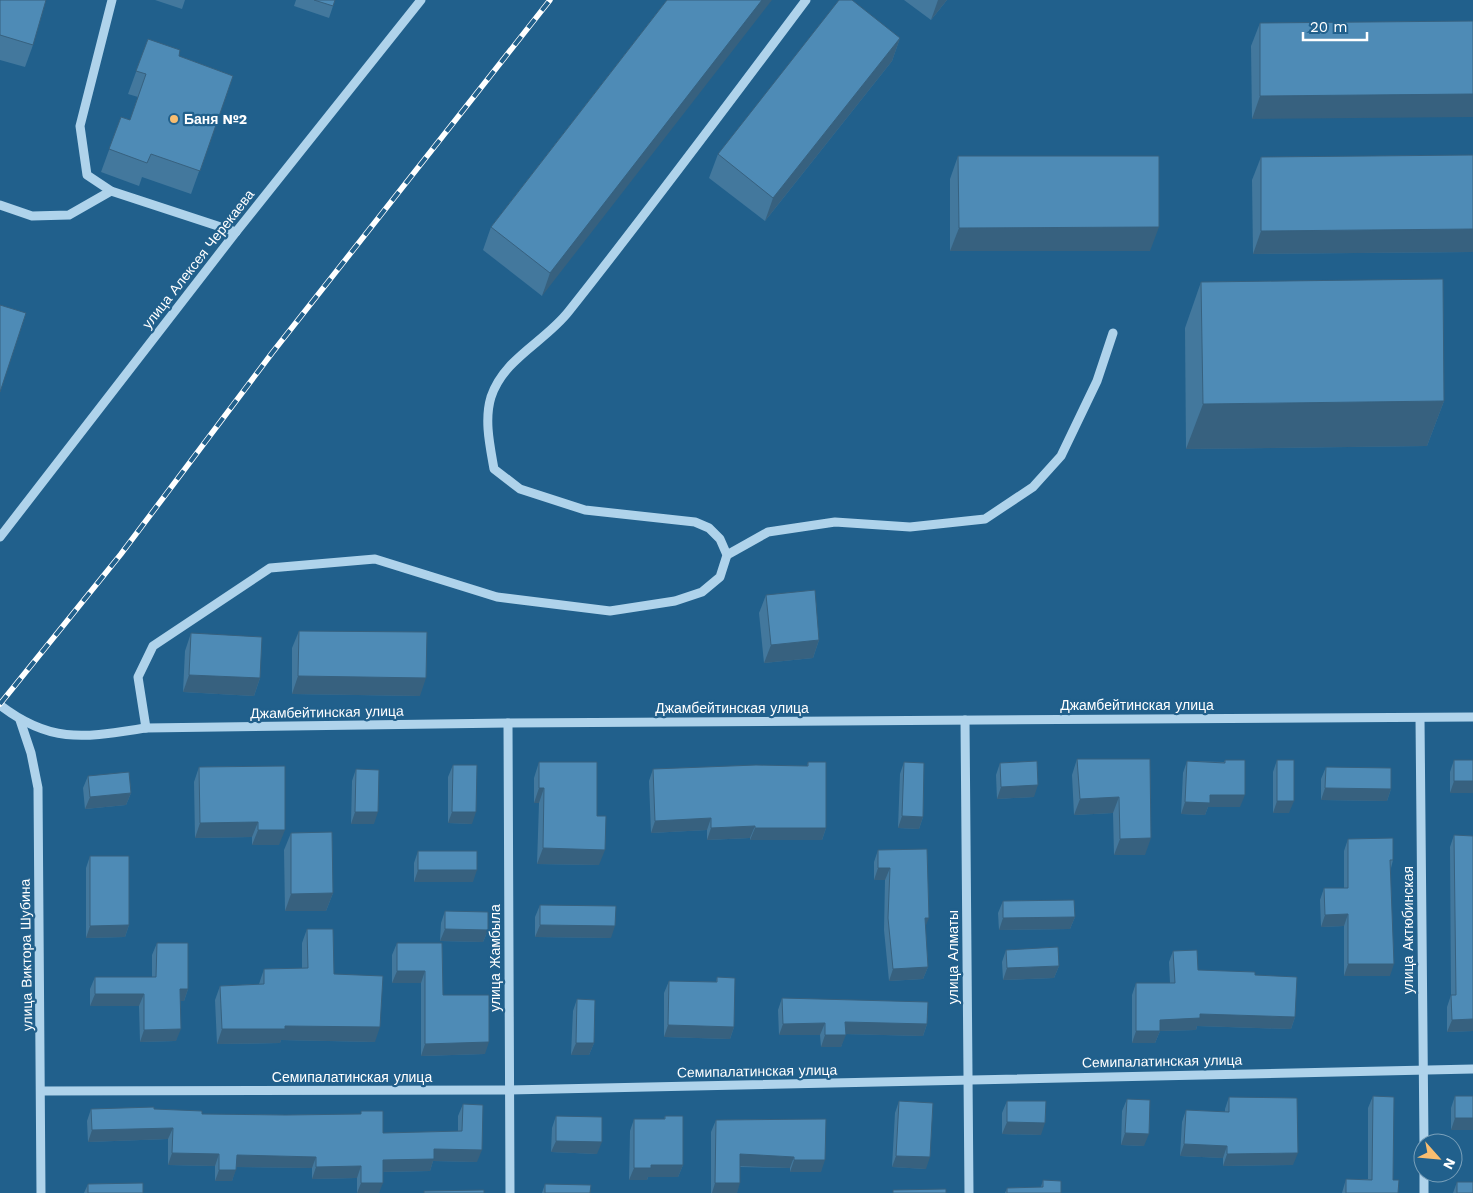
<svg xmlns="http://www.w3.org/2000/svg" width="1473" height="1193" viewBox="0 0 1473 1193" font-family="'Work Sans',sans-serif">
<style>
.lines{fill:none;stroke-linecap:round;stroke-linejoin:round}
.minor{stroke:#afd3eb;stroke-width:9}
.rail-casing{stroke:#fff;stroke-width:5.5}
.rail{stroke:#21608c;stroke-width:4;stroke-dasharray:11;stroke-linecap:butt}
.wall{fill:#43789d}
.shaded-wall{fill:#37617f}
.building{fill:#4e8bb6;stroke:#37617f}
.poi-dot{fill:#f8bd70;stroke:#21608c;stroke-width:2}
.labels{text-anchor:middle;stroke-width:4.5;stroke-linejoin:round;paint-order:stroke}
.poi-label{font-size:14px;font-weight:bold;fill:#fff;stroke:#21608c;text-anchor:start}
.street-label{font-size:14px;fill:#fff;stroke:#21608c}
</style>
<rect width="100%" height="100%" fill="#21608c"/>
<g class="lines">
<g class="minor">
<path d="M112,0L80,126L87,175L111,191L236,232"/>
<path d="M0,205L32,216L69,215L111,191"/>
<path d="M0,537L236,232L421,0"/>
<path d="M727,555L768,532L835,522L910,527L985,519L1033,487L1061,456L1097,381L1113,333"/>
<path d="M0,705C52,745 86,737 146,728L508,723L1473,717"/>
<path d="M1420,718L1424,1143"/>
<path d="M20,720L31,753L38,788L41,1193"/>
<path d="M965,720L969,1193"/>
<path d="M508,723L510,1193"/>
<path d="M146,728L138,677L153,646L270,568L375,559L497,597L610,611L675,601L702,592L720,577L727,555L720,539L709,528L695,522L585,510L520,489L494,469C490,446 484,420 491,397C504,358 545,342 569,311C650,209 728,104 806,0"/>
<path d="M41,1091L509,1090L1473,1069"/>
<path d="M1424,1173V1193"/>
</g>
<defs>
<path id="rail" d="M0,704L121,554L272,353L550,0"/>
</defs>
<use href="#rail" class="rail-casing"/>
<use href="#rail" class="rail"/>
</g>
<g class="wall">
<path d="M0,0L33,45L25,67L0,60Z"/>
<path d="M155,0H185L182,9Z"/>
<path d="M296,0H335L329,18L294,6Z"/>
<path d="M667,0L542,296L483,250L491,227Z"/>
<path d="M904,0H947L931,20Z"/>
<path d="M1473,21L1252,119L1251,46L1260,23Z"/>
<path d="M900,38L892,61L765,221L709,178L718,154Z"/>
<path d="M148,39L179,56L233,76L191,194L142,177L139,186L101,172L121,117L130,120L138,97L128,94Z"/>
<path d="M1473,155V252L1253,254L1252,180L1261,157Z"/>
<path d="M958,156L1150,251H950V179Z"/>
<path d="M1201,282L1444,401L1427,446L1186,449L1185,328Z"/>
<path d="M766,595L819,640L813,658L764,663L759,613Z"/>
<path d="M299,631L420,696L292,694V648Z"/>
<path d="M191,633L260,678L254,696L183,692L185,651Z"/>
<path d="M1077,759H1150L1145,855H1114L1113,813L1074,815L1072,775Z"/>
<path d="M1225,760L1240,807H1208L1205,815L1181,814L1183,773L1187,761L1224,762Z"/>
<path d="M1277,760L1289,813H1273V772Z"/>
<path d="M1454,760H1473L1450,793V772Z"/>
<path d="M539,762L597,816L599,865L537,864L539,803H534V778Z"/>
<path d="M808,762L826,828L822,840H750V838L707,840V830L651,833L649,781L653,769L807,766Z"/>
<path d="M904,762L923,817L919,829L898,828L900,774Z"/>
<path d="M1000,763L1034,797L997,799L996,775Z"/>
<path d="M453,765L472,824L448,823V777Z"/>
<path d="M285,766L279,845H252V837L195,838L194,782L199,767Z"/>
<path d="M1326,767L1391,789L1387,801L1321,800V779Z"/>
<path d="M356,769L374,824H351L352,781Z"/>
<path d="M88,776L131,793L126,805L85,809L83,788Z"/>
<path d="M291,833L333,893L326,911H285L284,850Z"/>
<path d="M1454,835L1473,836V1031L1447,1032V1007L1451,995L1450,847Z"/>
<path d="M1348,839L1393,860L1391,868L1390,976H1344V926L1321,927L1320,900L1324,888H1344V851Z"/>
<path d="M878,850L925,927L928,967L923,979L889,981L884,930L885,880H874V862Z"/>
<path d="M418,851L473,882H414V863Z"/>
<path d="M90,856L129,925L125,937L86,938V868Z"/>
<path d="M1003,901L1075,917L1070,929L999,930L998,913Z"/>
<path d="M540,905L611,938L535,937V917Z"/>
<path d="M445,911L488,930L483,942L440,941L441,923Z"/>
<path d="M307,929L375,1042L281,1040L280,1043L217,1044L215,1000L220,986L259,984L264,969L302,968V943Z"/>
<path d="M157,943L188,989L184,1001H180L176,1041L140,1042L139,1006H90V989L95,977H152V955Z"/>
<path d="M397,943H442L443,995L485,1054L421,1056V983H392V955Z"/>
<path d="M1006,950L1059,966L1054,978L1003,980L1002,962Z"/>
<path d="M1173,951L1198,970L1255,975L1295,1017L1291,1029L1197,1026L1196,1030L1160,1031L1155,1043H1132V995L1136,983H1170L1169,962Z"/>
<path d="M717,977L734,1027L730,1039L664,1037V993L669,981L716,982Z"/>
<path d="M782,998L927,1024L923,1036L845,1034L841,1047H821L820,1035H779L778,1010Z"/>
<path d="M577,999L594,1043L589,1055H571L573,1011Z"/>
<path d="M1373,1096L1393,1180L1398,1193H1342L1346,1179H1368V1108Z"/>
<path d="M1455,1096H1473L1451,1130V1108Z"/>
<path d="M1229,1097L1293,1165L1223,1166V1158L1180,1156L1182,1122L1186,1110L1225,1112V1109Z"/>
<path d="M1127,1099L1144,1146L1121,1145L1122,1111Z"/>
<path d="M899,1101L926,1169L892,1167L895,1113Z"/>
<path d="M1007,1101L1041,1135L1002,1134V1113Z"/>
<path d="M463,1104L477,1162L433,1161L430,1171L383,1172L379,1193H357V1178L312,1179V1168L236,1167L232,1181H215V1166L168,1165V1139L88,1142L87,1121L91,1109H154L202,1114L286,1115L361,1114V1111L383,1133L458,1131V1116Z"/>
<path d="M556,1116L597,1154L551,1152L552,1128Z"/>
<path d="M665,1116L683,1165L678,1177H648L647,1180H629L630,1131L634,1119H664Z"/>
<path d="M826,1119L821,1172H790V1168L740,1167L737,1193H711V1132L716,1120Z"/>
<path d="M1043,1180L1061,1193H1005L1007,1188L1041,1187Z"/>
<path d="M1457,1182L1473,1193H1453Z"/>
<path d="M88,1184L143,1193H84Z"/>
<path d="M545,1184L590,1193H542Z"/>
</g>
<g class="shaded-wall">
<path d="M762,0H772L542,296L550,273Z"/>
<path d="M938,0H947L931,20Z"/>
<path d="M900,38L892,61L765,221L773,198Z"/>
<path d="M1473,94V117L1252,119L1260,96Z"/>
<path d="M1159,227L1150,251H950L959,228Z"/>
<path d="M1473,229V252L1253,254L1261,231Z"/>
<path d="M1444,401L1427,446L1186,449L1203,404Z"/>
<path d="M819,640L813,658L764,663L771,645Z"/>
<path d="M189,675L260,678L254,696L183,692Z"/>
<path d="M298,676L426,678L420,696L292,694Z"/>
<path d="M1454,781H1473V793H1450Z"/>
<path d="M1038,785L1034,797L997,799L1001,787Z"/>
<path d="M539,788H544L539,803H534Z"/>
<path d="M1325,788L1391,789L1387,801L1321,800Z"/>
<path d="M131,793L126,805L85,809L90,797Z"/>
<path d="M1210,795H1245L1240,807H1208L1205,815L1181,814L1185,802Z"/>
<path d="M1119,797L1113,813L1074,815L1080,799Z"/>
<path d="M1277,801H1294L1289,813H1273Z"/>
<path d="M355,812H378L374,824H351Z"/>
<path d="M452,812H476L472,824L448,823Z"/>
<path d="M902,816L923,817L919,829L898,828Z"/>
<path d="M711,818L707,830L651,833L655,821Z"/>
<path d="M258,822L252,837L195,838L200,823Z"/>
<path d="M755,826L750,838L707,840L711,828Z"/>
<path d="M755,828H826L822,840H750Z"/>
<path d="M258,830H285L279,845H252Z"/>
<path d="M1151,838L1145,855H1114L1120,839Z"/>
<path d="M543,848L605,850L599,865L537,864Z"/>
<path d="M878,868H890L885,880H874Z"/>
<path d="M418,870H477L473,882H414Z"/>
<path d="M333,893L326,911H285L291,894Z"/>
<path d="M1348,914L1344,926L1321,927L1325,915Z"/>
<path d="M1075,917L1070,929L999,930L1003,918Z"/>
<path d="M925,918H929L924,930Z"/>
<path d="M129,925L125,937L86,938L90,926Z"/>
<path d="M540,925L615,926L611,938L535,937Z"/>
<path d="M445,929L488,930L483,942L440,941Z"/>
<path d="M1348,964H1394L1390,976H1344Z"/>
<path d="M1059,966L1054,978L1003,980L1007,968Z"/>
<path d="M928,967L923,979L889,981L893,969Z"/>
<path d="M397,971H425L421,983H392Z"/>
<path d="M180,989H188L184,1001H175Z"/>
<path d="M95,994H144L139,1006H90Z"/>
<path d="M1200,1014L1295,1017L1291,1029L1197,1026L1196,1030L1160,1031L1155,1043H1132L1136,1031L1160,1020Z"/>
<path d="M1473,1019V1031L1447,1032L1452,1020Z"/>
<path d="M845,1022L927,1024L923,1036L841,1034Z"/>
<path d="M825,1023L820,1035H779L783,1024Z"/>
<path d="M668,1025L734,1027L730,1039L664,1037Z"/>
<path d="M285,1026L380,1027L375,1042L281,1040L280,1043L217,1044L222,1029Z"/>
<path d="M181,1029L176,1041L140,1042L144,1030Z"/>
<path d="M825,1035H846L841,1047H821Z"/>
<path d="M489,1042L485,1054L421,1056L425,1044Z"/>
<path d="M576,1043H594L589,1055H571Z"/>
<path d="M1455,1118H1473V1130H1451Z"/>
<path d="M1007,1122L1045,1123L1041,1135L1002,1134Z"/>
<path d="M173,1128L168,1139L88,1142L92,1130Z"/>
<path d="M1125,1133L1149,1134L1144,1146L1121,1145Z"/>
<path d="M556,1141L602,1142L597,1154L551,1152Z"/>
<path d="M1184,1144L1227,1146L1223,1158L1180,1156Z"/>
<path d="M434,1149L482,1150L477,1162L433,1161L430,1171L379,1172L383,1160Z"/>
<path d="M172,1153L219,1154L215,1166L168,1165Z"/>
<path d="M1298,1153L1293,1165L1223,1166L1227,1154Z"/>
<path d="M740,1154L794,1157L790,1168L736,1166Z"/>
<path d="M237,1155L316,1157L312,1168L232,1167Z"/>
<path d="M896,1156L930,1157L926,1169L892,1167Z"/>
<path d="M794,1160H825L821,1172H790Z"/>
<path d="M651,1165H683L678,1177H648L647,1180H629L634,1168Z"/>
<path d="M361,1166L357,1178L312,1179L316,1167Z"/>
<path d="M219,1170H236L232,1181H215Z"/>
<path d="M361,1183H383L379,1193H357Z"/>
<path d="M715,1183H740L737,1193H712Z"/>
</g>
<g class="building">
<path d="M0,0H46L33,45L0,35Z"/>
<path d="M314,0H335L333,6Z"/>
<path d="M667,0H762L550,273L491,227Z"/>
<path d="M839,0H852L900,38L773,198L718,154Z"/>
<path d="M1473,21V94L1260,96V23Z"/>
<path d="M148,39L180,50L179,56L233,76L200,171L151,154L147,163L109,149L121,117L130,120L146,74L136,71Z"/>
<path d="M1473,155V229L1261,231V157Z"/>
<path d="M958,156H1159V227L959,228Z"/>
<path d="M1443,279L1444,401L1203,404L1201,282Z"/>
<path d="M0,305L26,313L0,392Z"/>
<path d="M815,590L819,640L771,645L766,595Z"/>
<path d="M299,631L427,632L426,678L298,676Z"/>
<path d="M191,633L262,637L260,678L189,675Z"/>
<path d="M1077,759H1150L1151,838L1120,839L1119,797L1080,799Z"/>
<path d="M1225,760H1245V795H1210V803L1185,802L1187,761L1225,763Z"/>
<rect x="1277" y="760" width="17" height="41"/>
<rect x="1454" y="760" width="19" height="21"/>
<path d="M1037,761L1038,785L1001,787L1000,763Z"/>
<path d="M539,762H597V816H606L605,850L543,848L544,788H539Z"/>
<path d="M808,762H826V828H755V826L711,828V818L655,821L653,769L756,765L808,766Z"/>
<path d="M904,762L924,763L923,817L902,816Z"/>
<path d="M453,765H477L476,812H452Z"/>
<path d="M285,766V830H258V822L200,823L199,767Z"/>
<path d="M1326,767L1391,768V789L1325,788Z"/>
<path d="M356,769L379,770L378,812H355Z"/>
<path d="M129,772L131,793L90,797L88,776Z"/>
<path d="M332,832L333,893L291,894V833Z"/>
<path d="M1454,835L1473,836V1019L1452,1020L1451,995H1456Z"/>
<path d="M1393,838V860H1390L1394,964H1348V914L1325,915L1324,888H1348V839Z"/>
<path d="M927,849L929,918H925L928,967L893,969L888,918L890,868H878V850Z"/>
<rect x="418" y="851" width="59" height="19"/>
<path d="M90,856H129V925L90,926Z"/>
<path d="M1074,900L1075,917L1003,918V901Z"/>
<path d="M540,905L616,906L615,926L540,925Z"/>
<path d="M445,911L488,912V930L445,929Z"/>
<path d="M307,929H333L334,974L383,976L380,1027L285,1026V1029H222L220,986L264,984V969L308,968Z"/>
<path d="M157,943H188V989H180L181,1029L144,1030V994H95V977H156Z"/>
<path d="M397,943H442L443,995H489V1042L425,1044V971H397Z"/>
<path d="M1058,947L1059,966L1007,968L1006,950Z"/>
<path d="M1197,950L1198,970L1255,972V975L1297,977L1295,1017L1200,1014V1018L1160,1020V1031H1136V983H1175L1173,951Z"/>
<path d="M717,977L735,978L734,1027L668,1025L669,981L717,982Z"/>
<path d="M782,998L928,1002L927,1024L845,1022L846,1035H825V1023L783,1024Z"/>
<path d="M577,999L595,1000L594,1043H576Z"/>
<path d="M1373,1096L1394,1097L1393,1180H1399L1398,1193H1346V1179L1372,1180Z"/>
<rect x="1455" y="1096" width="18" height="22"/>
<path d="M1229,1097L1297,1098L1298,1153L1227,1154V1146L1184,1144L1186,1110L1229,1112Z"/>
<path d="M1127,1099L1150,1100L1149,1134L1125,1133Z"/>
<path d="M899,1101L933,1103L930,1157L896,1156Z"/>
<path d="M1007,1101H1046L1045,1123L1007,1122Z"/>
<path d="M463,1104L483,1105L482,1150L434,1149V1159L383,1160V1183H361V1166L316,1167V1157L237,1155L236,1170H219V1154L172,1153L173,1128L92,1130L91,1109L154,1107V1109L202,1111V1114L286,1115L361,1114V1111H383V1133L462,1131Z"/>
<path d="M556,1116L602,1117V1142L556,1141Z"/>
<path d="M665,1116H683V1165H651V1168H634V1119H665Z"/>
<path d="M826,1119L825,1160H794V1157L740,1154V1183H715L716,1120Z"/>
<path d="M1043,1180L1061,1181V1193H1007V1188L1043,1187Z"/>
<rect x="1457" y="1182" width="16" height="11"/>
<path d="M143,1183V1193H88V1184Z"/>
<path d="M545,1184L591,1185L590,1193H545Z"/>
<path d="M946,1189V1193H893V1190Z"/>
<path d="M484,1190V1193H424V1191Z"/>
</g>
<circle class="poi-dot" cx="174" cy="119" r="5"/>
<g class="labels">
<g class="poi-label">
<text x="184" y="124">Баня №2</text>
</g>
<g class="street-label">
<text transform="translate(198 259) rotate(-52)" y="5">улица Алексея Черекаева</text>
<text x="1137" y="710">Джамбейтинская улица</text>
<text x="732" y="713">Джамбейтинская улица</text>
<text transform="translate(327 712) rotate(-1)" y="5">Джамбейтинская улица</text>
<text transform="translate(1408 930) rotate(-90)" y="5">улица Актюбинская</text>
<text transform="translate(26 955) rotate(-91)" y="5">улица Виктора Шубина</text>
<text transform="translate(953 957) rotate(-90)" y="5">улица Алматы</text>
<text transform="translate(495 958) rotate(-90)" y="5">улица Жамбыла</text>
<text transform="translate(1162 1061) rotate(-1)" y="5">Семипалатинская улица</text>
<text transform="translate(757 1071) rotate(-1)" y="5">Семипалатинская улица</text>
<text x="352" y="1082">Семипалатинская улица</text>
</g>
</g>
<g transform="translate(1438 1158) rotate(117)"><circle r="24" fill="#21608c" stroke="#7aa0ba"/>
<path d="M0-4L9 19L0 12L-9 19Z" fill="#f8bd70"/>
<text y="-8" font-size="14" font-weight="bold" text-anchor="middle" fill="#ffffff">N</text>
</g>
<path d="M1303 32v8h64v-8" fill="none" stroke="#ffffff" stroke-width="2.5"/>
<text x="1310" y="32" font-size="15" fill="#ffffff" stroke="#21608c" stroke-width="4" paint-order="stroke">20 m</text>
</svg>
